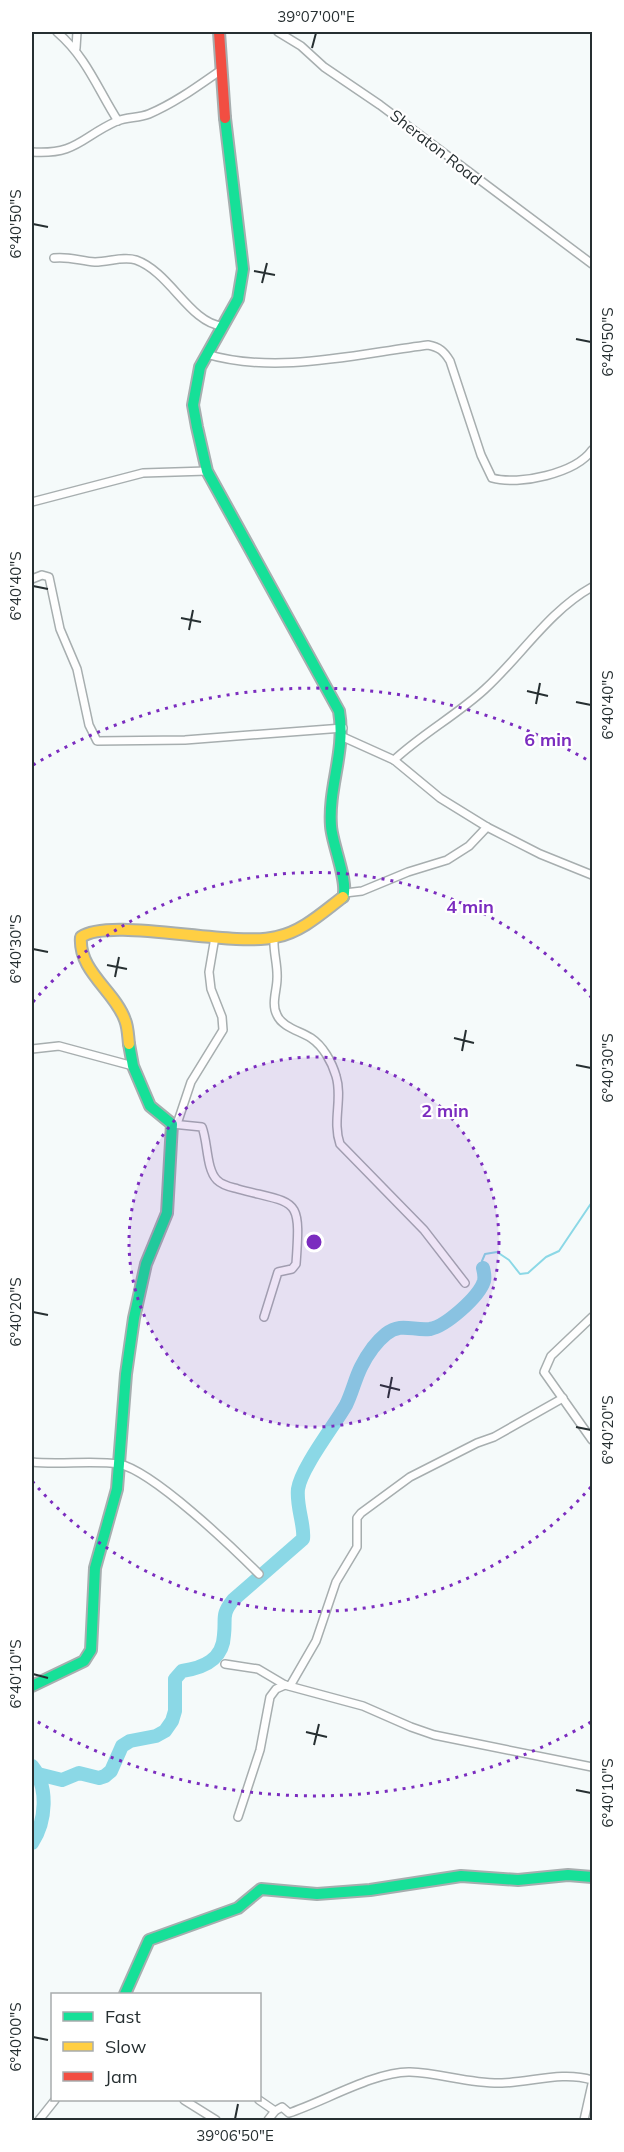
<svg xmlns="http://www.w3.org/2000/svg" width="624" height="2152" viewBox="0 0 624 2152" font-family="Mulish,sans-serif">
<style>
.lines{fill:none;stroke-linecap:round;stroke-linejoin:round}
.stream{stroke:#8bd8e6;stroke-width:2}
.river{stroke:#8bd8e6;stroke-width:14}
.street-casing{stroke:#a7aeaf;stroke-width:10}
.fast-casing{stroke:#a7aeaf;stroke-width:14}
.slow-casing{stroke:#a7aeaf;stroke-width:14}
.jam-casing{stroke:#a7aeaf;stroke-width:14}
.street{stroke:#fefefe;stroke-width:7}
.fast{stroke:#16e098;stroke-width:10}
.slow{stroke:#ffcf43;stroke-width:10}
.jam{stroke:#f24e42;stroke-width:10}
.ticks{fill:none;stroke:#262f31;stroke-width:2}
.ring{fill:none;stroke:#7b2cbf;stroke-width:3;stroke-dasharray:3 6}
.labels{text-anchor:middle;stroke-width:4.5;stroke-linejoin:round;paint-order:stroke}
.street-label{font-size:16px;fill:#262f31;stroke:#fff}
.centre{fill:#7b2cbf;stroke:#fff;stroke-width:3}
.ring-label{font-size:18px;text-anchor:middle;font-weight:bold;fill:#7b2cbf;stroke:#fff;stroke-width:4.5;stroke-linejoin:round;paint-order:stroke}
.neatline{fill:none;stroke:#262f31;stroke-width:2}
.ticks-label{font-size:15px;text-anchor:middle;fill:#262f31}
</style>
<rect width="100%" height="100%" fill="#f5fafa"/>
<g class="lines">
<path class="stream" d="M483,1268L482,1261L485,1254L497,1252L509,1260L520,1274L528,1273L546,1257L559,1251L592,1202"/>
<g class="river">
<path d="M32,1766C49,1787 46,1822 32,1843"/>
<path d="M38,1774L62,1780L79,1773L99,1778L105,1776L111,1771L122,1746L130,1741L156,1736L165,1731L172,1721L175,1711V1679L182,1671C203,1668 223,1660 224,1635C226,1618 221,1615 233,1600L303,1539C305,1526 296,1506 298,1489C301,1468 334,1426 346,1405C352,1393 355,1379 361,1367C367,1355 376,1342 386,1334C401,1322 413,1331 430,1329C446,1326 479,1297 484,1281C485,1277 484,1272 483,1268"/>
</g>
<defs>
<g id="street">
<path d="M57,32C87,58 97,88 118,121"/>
<path d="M278,32L301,46L324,67L380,105L592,264"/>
<path d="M76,48L77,32"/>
<path d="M32,152C77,155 81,137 117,121C127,117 139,118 149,114C175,103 198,86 221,70"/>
<path d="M54,258C68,256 81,261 95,262C109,262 123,256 136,260C170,272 190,323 222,326"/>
<path d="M206,354C277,375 356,354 428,345C439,347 444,351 450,361L481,455L492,478C519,486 576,473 592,450"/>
<path d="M32,502L143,473L207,471"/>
<path d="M32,579L42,575L49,577L60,629L77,669L89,725L97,741L185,740L343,728"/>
<path d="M343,737L394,760L440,798L487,827L540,854L592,875"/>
<path d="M394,760C423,733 457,715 485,689C521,656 549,611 592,587"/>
<path d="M345,893L362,891L408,872L447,860L469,846L487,827"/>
<path d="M274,938C273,952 278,965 277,979C277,990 271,1004 277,1015C282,1027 300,1031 311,1038C323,1046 332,1062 336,1076C343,1098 332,1121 340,1144L424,1230L465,1283"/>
<path d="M32,1049L59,1046L133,1066"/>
<path d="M172,1124L202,1127C208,1142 206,1169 217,1180C223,1186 231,1187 238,1189C298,1205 301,1195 296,1264L292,1269L278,1272L264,1317"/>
<path d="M177,1124L191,1082L223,1030L222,1017L211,989L209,972L215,937"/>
<path d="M592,1317L551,1356L544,1372L592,1440"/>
<path d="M32,1462C58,1465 94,1460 119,1464C153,1471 233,1548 259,1574"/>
<path d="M225,1664L258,1669L285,1685L363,1706L411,1727L434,1735L592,1767"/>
<path d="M290,1686L316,1641L336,1582L357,1547V1518L361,1513L410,1477L477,1443L494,1437L563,1398"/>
<path d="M238,1817L260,1750L270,1697L276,1689L285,1685"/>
<path d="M184,2100L216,2120"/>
<path d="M259,2100L275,2111"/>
<path d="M39,2120L55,2100"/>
<path d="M268,2120L275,2111L282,2107L289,2113C323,2102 376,2071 410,2072C441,2073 470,2084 502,2083C532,2082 563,2071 592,2080"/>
<path d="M584,2120L592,2084"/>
</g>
<g id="fast">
<path d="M225,118L243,269L238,299L200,367L193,405L197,427L207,471L339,711C346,751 328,787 331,826C332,844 349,883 343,897"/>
<path d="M32,1686L84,1661L91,1650L95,1568L117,1489L126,1374L134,1318L146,1264L167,1213L172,1124L150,1106L133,1066L129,1044"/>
<path d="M125,1994L149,1940L238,1908L261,1889L317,1894L370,1890L461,1876L518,1880L568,1875L592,1877"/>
</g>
<path id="slow" d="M129,1044C128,1036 128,1027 125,1020C115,991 78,971 81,937C111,916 231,948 276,937C302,932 323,912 343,897"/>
<path id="jam" d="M219,32L225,118"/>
</defs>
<use href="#street" class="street-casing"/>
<use href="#fast" class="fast-casing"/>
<use href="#slow" class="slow-casing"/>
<use href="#jam" class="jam-casing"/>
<use href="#street" class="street"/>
<use href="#fast" class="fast"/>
<use href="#slow" class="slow"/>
<use href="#jam" class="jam"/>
</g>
<path class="ticks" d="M312,48L316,33M33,224L48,227M254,271L275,275M262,283L267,263M576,339L591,342M33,586L48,589M181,618L201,622M189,630L193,610M527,691L548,696M576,702L591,705M536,704L540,683M33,949L48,952M107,965L127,969M115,977L119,957M454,1038L474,1043M462,1051L466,1030M576,1065L591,1068M33,1312L48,1315M380,1385L400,1390M388,1398L392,1377M576,1427L591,1430M33,1674L48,1678M306,1732L327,1737M314,1745L319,1724M576,1790L591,1793M33,2037L48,2040M235,2119L238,2104"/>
<circle cx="314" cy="1242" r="185" fill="#7b2cbf" fill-opacity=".12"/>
<g class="ring">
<circle cx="314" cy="1242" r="185"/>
<path d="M591 1487A370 370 0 0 1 33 1482M33 1002A370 370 0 0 1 591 997"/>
<path d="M591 1722A554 554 0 0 1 33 1719M33 765A554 554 0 0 1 591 762"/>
</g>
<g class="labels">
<g class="street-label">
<text transform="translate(436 147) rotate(38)" y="6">Sheraton Road</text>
</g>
</g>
<circle cx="314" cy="1242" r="9" class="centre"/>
<g class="ring-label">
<text x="548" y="746">6 min</text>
<text x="470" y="913">4 min</text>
<text x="445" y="1117">2 min</text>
</g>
<rect width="624" height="2152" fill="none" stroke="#ffffff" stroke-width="66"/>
<rect x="51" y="1993" width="210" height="108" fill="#ffffff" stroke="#a8acad" stroke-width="1.5"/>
<rect x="63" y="2012" width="30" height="9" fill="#16e098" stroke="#a8acad" stroke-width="1.5"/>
<text x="105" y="2023" font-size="18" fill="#262f31">Fast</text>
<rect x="63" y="2042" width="30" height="9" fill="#ffcf43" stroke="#a8acad" stroke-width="1.5"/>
<text x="105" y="2053" font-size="18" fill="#262f31">Slow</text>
<rect x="63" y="2072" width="30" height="9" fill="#f24e42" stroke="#a8acad" stroke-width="1.5"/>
<text x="105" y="2083" font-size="18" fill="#262f31">Jam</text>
<rect x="33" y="33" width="558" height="2086" class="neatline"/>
<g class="ticks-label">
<text x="316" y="22">39°07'00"E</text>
<text transform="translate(16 224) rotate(-90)" y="5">6°40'50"S</text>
<text transform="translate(608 342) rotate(-90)" y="5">6°40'50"S</text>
<text transform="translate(16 586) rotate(-90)" y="5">6°40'40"S</text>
<text transform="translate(608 705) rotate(-90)" y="5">6°40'40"S</text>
<text transform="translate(16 949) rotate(-90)" y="5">6°40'30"S</text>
<text transform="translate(608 1068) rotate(-90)" y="5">6°40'30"S</text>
<text transform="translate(16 1312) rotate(-90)" y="5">6°40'20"S</text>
<text transform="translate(608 1430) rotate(-90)" y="5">6°40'20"S</text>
<text transform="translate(16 1674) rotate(-90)" y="5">6°40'10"S</text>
<text transform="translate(608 1793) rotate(-90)" y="5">6°40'10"S</text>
<text transform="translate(16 2037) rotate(-90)" y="5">6°40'00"S</text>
<text x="235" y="2141">39°06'50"E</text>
</g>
</svg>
